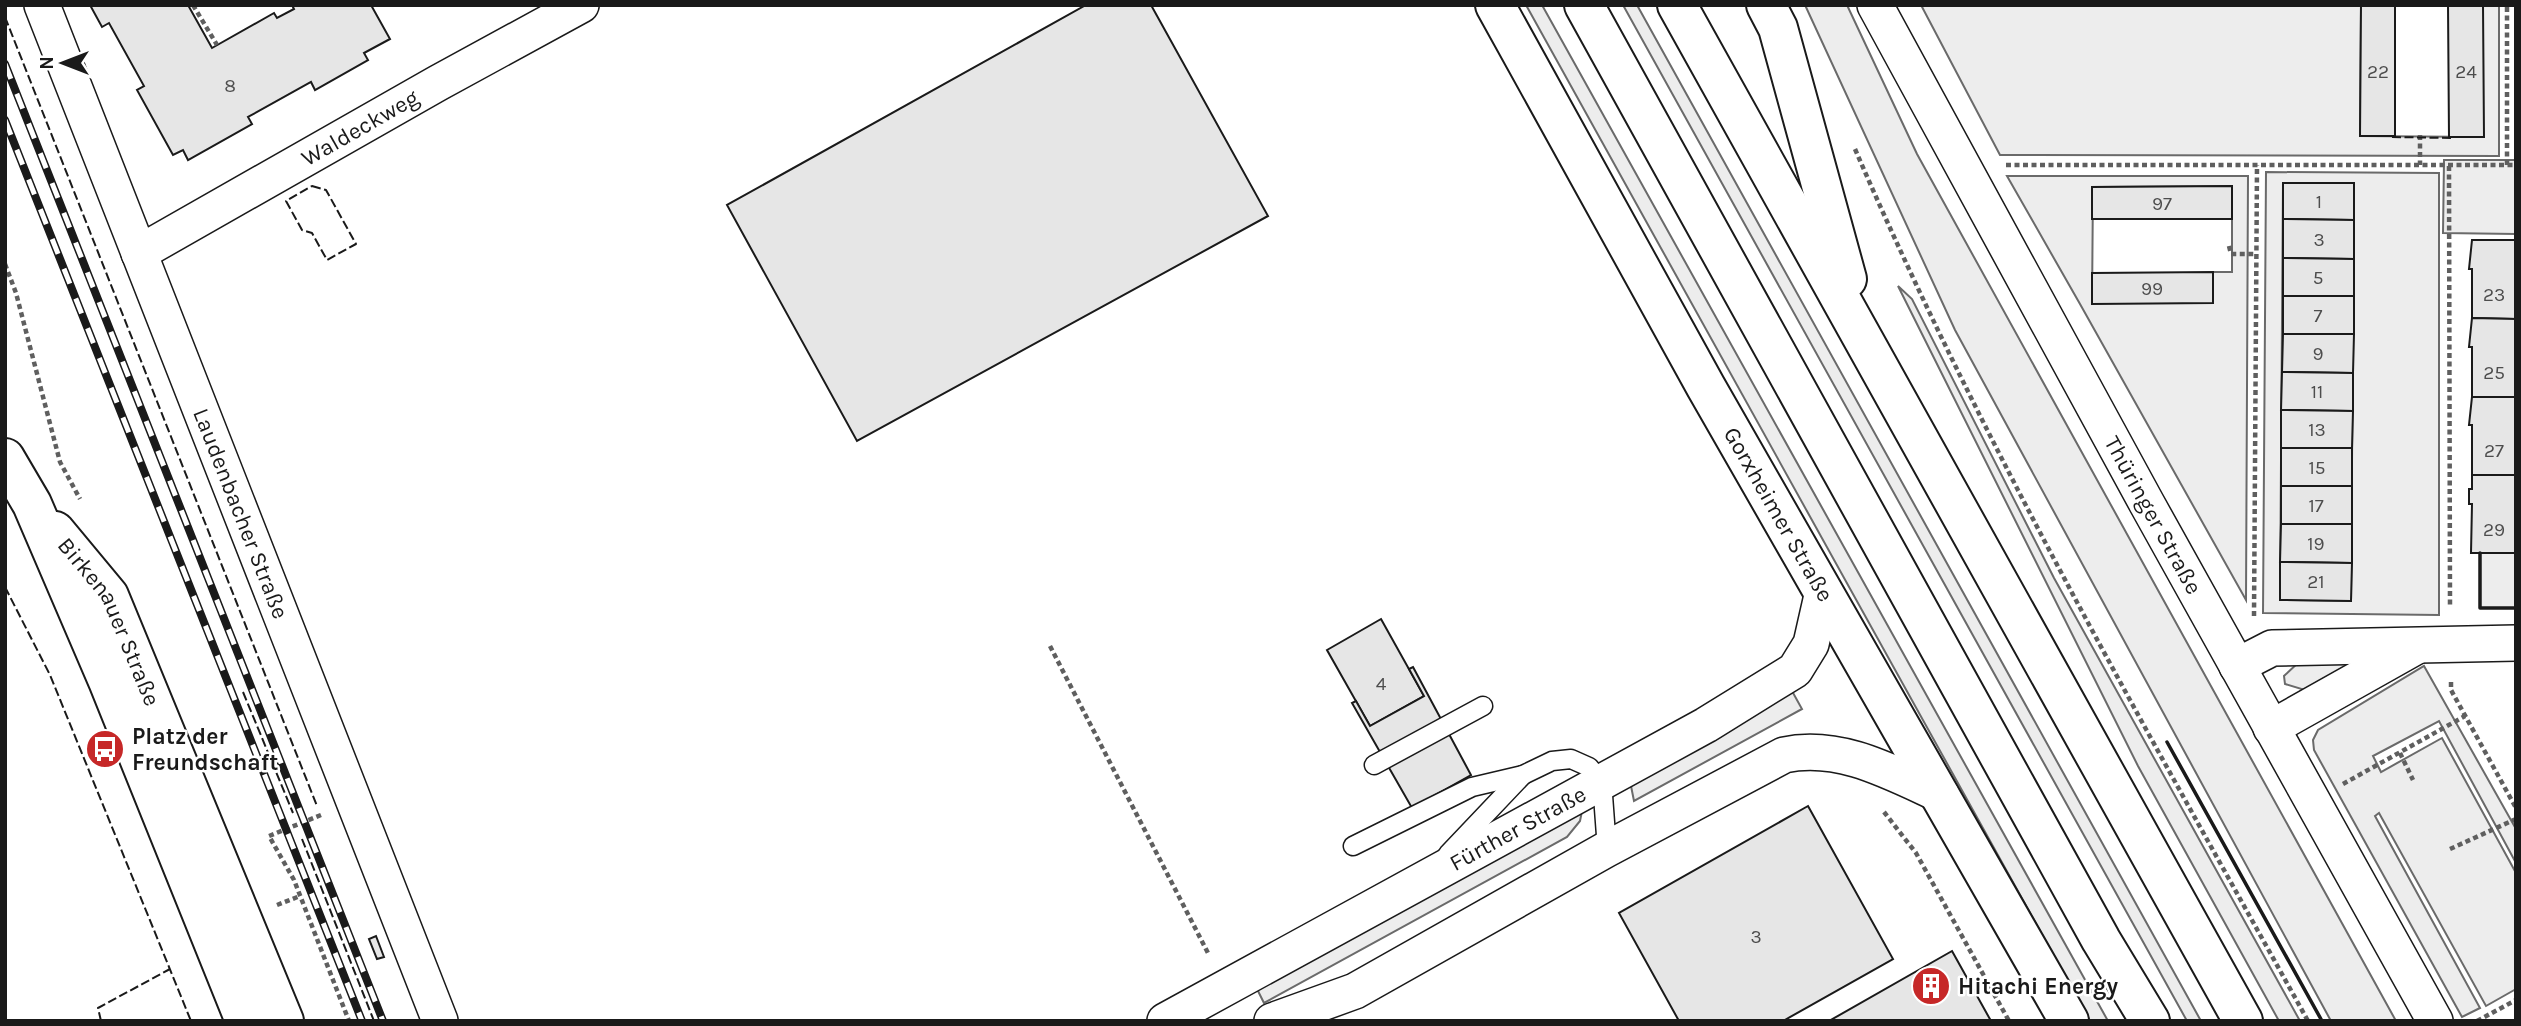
<svg xmlns="http://www.w3.org/2000/svg" width="2521" height="1026" viewBox="0 0 2521 1026" font-family="Karla,sans-serif">
<style>
.built{fill:#ededed;stroke:#6a6a6a;stroke-width:2;fill-rule:evenodd}
.building{fill:#e6e6e6;stroke:#1a1a1a;stroke-width:2}
.lines{fill:none;stroke-linecap:round;stroke-linejoin:round}
.lane-casing{stroke:#1a1a1a;stroke-width:21}
.street-casing{stroke:#1a1a1a;stroke-width:38}
.secondary-casing{stroke:#1a1a1a;stroke-width:42}
.highway-casing{stroke:#1a1a1a;stroke-width:42}
.path{stroke:#5f5f5f;stroke-width:4.5;stroke-dasharray:5 3.5;stroke-linecap:butt}
.lane{stroke:#fff;stroke-width:18}
.street{stroke:#fff;stroke-width:35}
.secondary{stroke:#fff;stroke-width:38}
.highway{stroke:#fff;stroke-width:38}
.rail-casing{stroke:#1a1a1a;stroke-width:8}
.rail{stroke:#fff;stroke-width:5;stroke-dasharray:16;stroke-linecap:butt}
.fence{stroke:#1a1a1a;stroke-width:2;stroke-dasharray:9 3.5;stroke-linecap:butt}
.wall{stroke:#1a1a1a;stroke-width:3.5}
.labels{text-anchor:middle;stroke-width:5;stroke-linejoin:round;paint-order:stroke}
.number-label{font-size:19px;fill:#4d4d4d}
.street-label{font-size:23px;fill:#1a1a1a;stroke:#fff}
.poi-label{font-size:23px;font-weight:bold;fill:#1a1a1a;stroke:#fff;text-anchor:start}
</style>
<rect width="100%" height="100%" fill="#fff"/>
<g class="built">
<path d="M1526,5H1542L2108,1021H2090Z"/>
<path d="M1623,5H1637L2201,1021H2187Z"/>
<path d="M1805,5H1847L1917,154L2396,1021H2331L1955,330Z"/>
<path d="M1921,5H2361L2360,136L2483,137V5H2499V156L2000,155Z"/>
<path d="M2444,160H2516V234L2443,233Z"/>
<path d="M2266,172L2439,173V615L2263,613ZM2283,183H2354L2351,601L2280,600Z"/>
<path d="M2007,176H2248L2246,600L2080,304ZM2232,186V272H2213V303H2092L2093,187Z"/>
<path d="M1898,286L1912,299L2054,578L2300,1021H2279L2138,766Z"/>
<rect x="2480" y="553" width="36" height="55"/>
<path d="M2300,661H2349L2350,668L2308,691L2285,684L2284,676Z"/>
<path d="M2424,666L2516,829V863L2439,721L2373,756L2381,772L2442,738L2516,873V989L2486,1006L2379,813L2375,816L2480,1008L2462,1017L2314,750L2313,740L2318,730Z"/>
<path d="M1792,691L1802,709L1634,801L1630,781Z"/>
<path d="M1583,806L1580,821L1567,837L1264,1003L1255,985Z"/>
</g>
<g class="building">
<path d="M90,5H188L212,48L274,13L277,18L294,9L292,5H371L390,39L364,53L368,60L315,90L311,82L248,117L252,124L188,160L183,150L173,155L137,90L144,86L109,23L102,27Z"/>
<path d="M1086,5H1151L1268,216L857,441L727,205Z"/>
<path d="M2361,5H2395V136H2360Z"/>
<path d="M2448,5H2483L2484,137H2449Z"/>
<path d="M2283,183H2354V220L2283,219Z"/>
<path d="M2232,186V219H2092V187Z"/>
<path d="M2283,219L2354,220V259L2283,258Z"/>
<path d="M2472,240H2516V319L2472,318V269H2469Z"/>
<path d="M2283,258L2354,259V296H2283Z"/>
<path d="M2213,272V303L2092,304V273Z"/>
<rect x="2283" y="296" width="71" height="38"/>
<path d="M2472,318L2516,319V397H2472V347H2469Z"/>
<path d="M2283,334H2354L2353,373L2282,372Z"/>
<path d="M2282,372L2353,373V411L2281,410Z"/>
<path d="M2472,397H2516V475H2472V425H2469Z"/>
<path d="M2281,410L2353,411L2352,448H2281Z"/>
<rect x="2281" y="448" width="71" height="38"/>
<path d="M2472,475H2516V553H2471L2472,504H2469V489H2472Z"/>
<rect x="2281" y="486" width="71" height="38"/>
<path d="M2281,524H2352V563L2280,562Z"/>
<path d="M2280,562L2352,563L2351,601L2280,600Z"/>
<path d="M1381,619L1424,696L1370,726L1327,650Z"/>
<path d="M1413,667L1471,775L1412,808L1352,703L1356,701L1370,726L1424,696L1409,669Z"/>
<path d="M1808,806L1893,959L1783,1021H1679L1619,913Z"/>
<path d="M376,936L384,957L377,959L369,939Z"/>
<path d="M1952,951L1991,1021H1829Z"/>
</g>
<g class="lines">
<defs>
<g id="lane">
<path d="M1374,765L1483,706"/>
<path d="M1353,846L1472,787L1523,775L1552,761L1571,759L1589,767L1602,782L1607,849"/>
<path d="M1448,854L1523,775"/>
</g>
<g id="street">
<path id="s1" d="M42,5L440,1021"/>
<path id="s2" d="M1875,5L2146,502L2435,1021"/>
<path id="s3" d="M139,253L438,83L581,5"/>
<path d="M2237,666L2272,648L2516,643"/>
<path d="M2271,728L2417,646"/>
<path id="s4" d="M1165,1021L1706,725L1795,670L1811,644L1823,591"/>
<path d="M1272,1021L1355,991L1607,849L1784,755C1839,743 1891,772 1941,795"/>
</g>
<g id="secondary">
<path id="s5" d="M1495,5L1706,387L2069,1021"/>
<path d="M5,458L32,504L108,681L245,1021"/>
<path id="s6" d="M55,531L109,596L284,1021"/>
</g>
<g id="highway">
<path d="M1584,5L2101,940L2150,1021"/>
<path d="M1677,5L2243,1021"/>
<path d="M1766,5L1778,28L1847,279"/>
</g>
</defs>
<use href="#lane" class="lane-casing"/>
<use href="#street" class="street-casing"/>
<use href="#secondary" class="secondary-casing"/>
<use href="#highway" class="highway-casing"/>
<g class="path">
<path d="M193,5L217,45"/>
<path d="M2420,135V165"/>
<path d="M1855,149C1985,450 2149,734 2308,1021"/>
<path d="M2006,165H2516"/>
<path d="M2507,165V5"/>
<path d="M2449,166L2450,606"/>
<path d="M2229,246L2231,254H2256"/>
<path d="M5,264L16,293L60,462L80,499"/>
<path d="M2254,616L2257,165"/>
<path d="M1050,646L1209,955"/>
<path d="M2451,682V690L2516,808"/>
<path d="M2400,753L2413,780"/>
<path d="M2343,784L2465,716"/>
<path d="M1884,812L1916,853L2009,1021"/>
<path d="M321,815L269,836L294,880L349,1021"/>
<path d="M2450,849L2516,819"/>
<path d="M277,905L300,896"/>
<path d="M2477,1021L2516,1000"/>
</g>
<use href="#lane" class="lane"/>
<use href="#street" class="street"/>
<use href="#secondary" class="secondary"/>
<use href="#highway" class="highway"/>
<defs>
<g id="rail">
<path d="M5,64L383,1021"/>
<path d="M5,120L362,1021"/>
</g>
</defs>
<use href="#rail" class="rail-casing"/>
<use href="#rail" class="rail"/>
<g class="fence">
<path d="M5,17L317,806"/>
<path d="M2392,137L2451,138"/>
<path d="M312,186L326,190L356,244L327,260L312,233L302,230L286,201Z"/>
<path d="M5,587L50,675L191,1021"/>
<path d="M243,692L293,813"/>
<path d="M302,839L374,1021"/>
<path d="M101,1021L98,1008L170,969"/>
</g>
<g class="wall">
<path d="M2480,553V608H2516"/>
<path d="M2167,742L2322,1021"/>
</g>
</g>
<defs>
<symbol id="bus-disc" viewBox="-11 -11 22 22"><circle r="9.5" fill="#c62828" stroke="#fff"/><path d="M-5-6H5V4H4V6H2V4H-2V6H-4V4H-5ZM-3.5-4V0h7V-4ZM-3.5 1.2v1.5H-2V1.2ZM2 1.2v1.5H3.5V1.2Z" fill="#fff"/></symbol>
<symbol id="building-disc" viewBox="-11 -11 22 22"><circle r="9.5" fill="#c62828" stroke="#fff"/><path d="M-4-6H4V6H1V3H-1V6H-4ZM-2.5-4.3h1.7v1.8h-1.7ZM.8-4.3h1.7v1.8H.8ZM-2.5-1h1.7V.8h-1.7ZM.8-1h1.7V.8H.8Z" fill="#fff"/></symbol>
</defs>
<g fill-rule="evenodd">
<use href="#bus-disc" x="83" y="727" width="44" height="44"/>
<use href="#building-disc" x="1909" y="964" width="44" height="44"/>
</g>
<g class="labels">
<g class="number-label">
<text x="2378" y="78">22</text>
<text x="2466" y="78">24</text>
<text x="230" y="92">8</text>
<text x="2319" y="208">1</text>
<text x="2162" y="210">97</text>
<text x="2319" y="246">3</text>
<text x="2318" y="284">5</text>
<text x="2152" y="295">99</text>
<text x="2494" y="301">23</text>
<text x="2318" y="322">7</text>
<text x="2318" y="360">9</text>
<text x="2494" y="379">25</text>
<text x="2317" y="398">11</text>
<text x="2317" y="436">13</text>
<text x="2494" y="457">27</text>
<text x="2317" y="474">15</text>
<text x="2316" y="512">17</text>
<text x="2494" y="536">29</text>
<text x="2316" y="550">19</text>
<text x="2316" y="588">21</text>
<text x="1381" y="690">4</text>
<text x="1756" y="943">3</text>
</g>
<g class="street-label">
<text dy="8" stroke="none"><textPath href="#s3" startOffset="254">Waldeckweg</textPath></text>
<text dy="8" stroke="none"><textPath href="#s1" startOffset="546">Laudenbacher Straße</textPath></text>
<text dy="8" stroke="none"><textPath href="#s5" startOffset="583">Gorxheimer Straße</textPath></text>
<text dy="8" stroke="none"><textPath href="#s2" startOffset="581">Thüringer Straße</textPath></text>
<text dy="8" stroke="none"><textPath href="#s6" startOffset="107">Birkenauer Straße</textPath></text>
<text dy="8" stroke="none"><textPath href="#s4" startOffset="402">Fürther Straße</textPath></text>
</g>
<g class="poi-label">
<text x="132" y="744">Platz der<tspan x="132" dy="26">Freundschaft</tspan></text>
<text x="1958" y="994">Hitachi Energy</text>
</g>
</g>
<rect width="2521" height="1026" fill="none" stroke="#1a1a1a" stroke-width="14"/>
<g transform="translate(63 63) rotate(270)" stroke="#ffffff" stroke-width="5" paint-order="stroke">
<path d="M0-5L12 26L0 18L-12 26Z" fill="#1a1a1a"/>
<text y="-10" font-size="19" font-weight="bold" text-anchor="middle" fill="#1a1a1a">N</text>
</g>
</svg>
